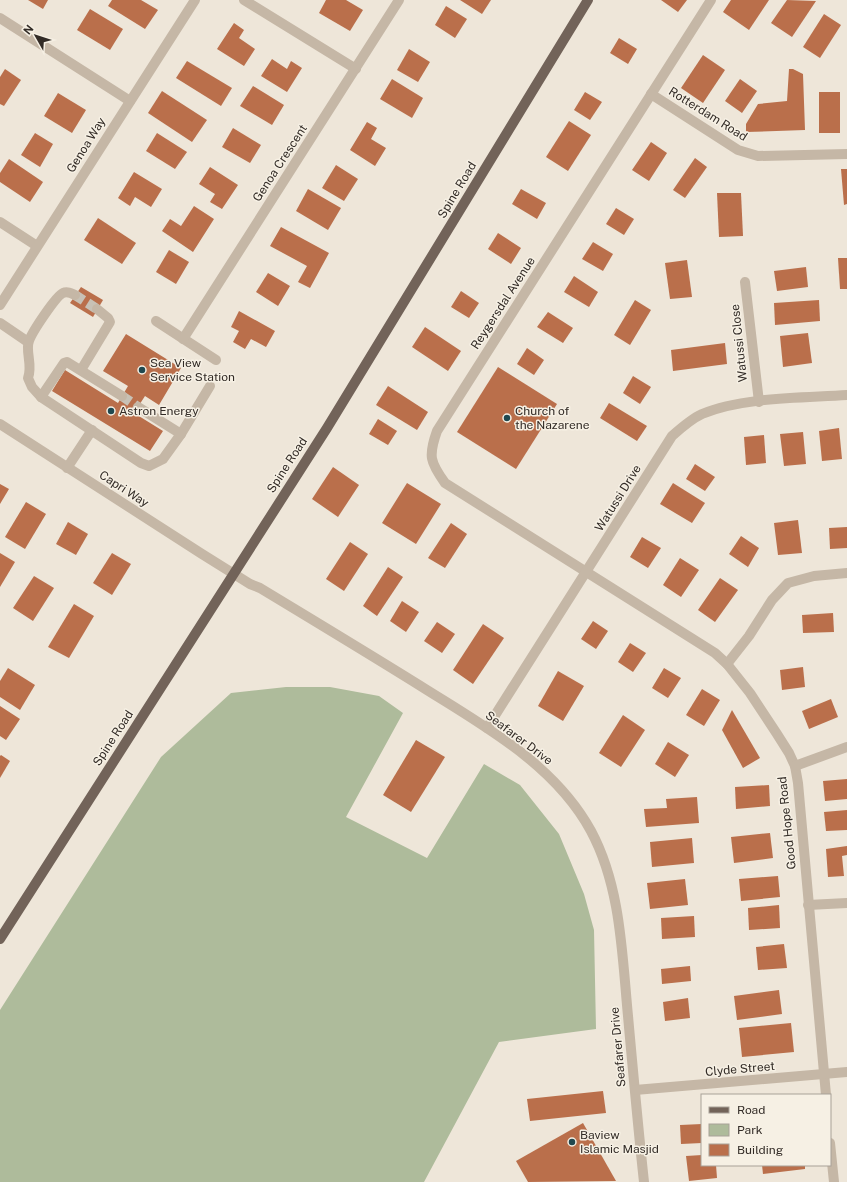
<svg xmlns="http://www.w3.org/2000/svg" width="847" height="1182" viewBox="0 0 847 1182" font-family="'Public Sans',sans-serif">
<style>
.green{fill:#aebb9b}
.building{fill:#ba6f4b}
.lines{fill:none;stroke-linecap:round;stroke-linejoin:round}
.minor-tunnel{stroke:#c8c1b5;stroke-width:10;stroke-dasharray:10 5;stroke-linecap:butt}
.minor{stroke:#c5b7a6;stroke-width:10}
.major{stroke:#726359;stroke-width:10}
.poi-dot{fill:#20484f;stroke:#f6f0e4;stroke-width:1.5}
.labels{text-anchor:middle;stroke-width:3;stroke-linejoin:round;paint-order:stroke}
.street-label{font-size:12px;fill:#322b26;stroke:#f6f0e4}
.poi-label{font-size:12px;fill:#322b26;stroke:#f6f0e4;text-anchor:start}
</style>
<rect width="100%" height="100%" fill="#eee6d9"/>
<path class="green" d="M286,687H330L379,696L403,713L346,817L427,858L484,764L520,785L559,834L584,894L594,930L596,1029L499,1042L424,1182H0V1010L161,757L231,693Z"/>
<g class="building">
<path d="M28,0H48L43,9Z"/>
<path d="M112,0H141L158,10L145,29L108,6Z"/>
<path d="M326,0H346L363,10L350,31L319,13Z"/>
<path d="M460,0H491L482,14Z"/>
<path d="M661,0H687L678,12Z"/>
<path d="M731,0H769L749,30L723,12Z"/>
<path d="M787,0L816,1L792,37L771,23Z"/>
<path d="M446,6L467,19L455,38L435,25Z"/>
<path d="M90,9L123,29L110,50L77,30Z"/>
<path d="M824,14L841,25L820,58L803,47Z"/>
<path d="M234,23L244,30L239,38L255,49L244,66L217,49Z"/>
<path d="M619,38L637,49L628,64L610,53Z"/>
<path d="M409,49L430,62L418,82L397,70Z"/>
<path d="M703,55L725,70L703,103L681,88Z"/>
<path d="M272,59L287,69L291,61L302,68L287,92L261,76Z"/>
<path d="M187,61L232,88L221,106L176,78Z"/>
<path d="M5,69L21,80L4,106L0,104V77Z"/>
<path d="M789,69H793L803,74L805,130L746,132V124L758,104L787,101Z"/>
<path d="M392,79L423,98L412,118L380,99Z"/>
<path d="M740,79L757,91L742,113L725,101Z"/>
<path d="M253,86L284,105L272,125L240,106Z"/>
<path d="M162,91L207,120L192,142L148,113Z"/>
<path d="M585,92L602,102L590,120L574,110Z"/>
<rect x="819" y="92" width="21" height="41"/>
<path d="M58,93L86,110L72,133L44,116Z"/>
<path d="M569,121L591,135L568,171L546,157Z"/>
<path d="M367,122L377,128L371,139L386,148L375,166L350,150Z"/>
<path d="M233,128L261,145L250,163L222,147Z"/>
<path d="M35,133L53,144L40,167L21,155Z"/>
<path d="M157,133L187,152L175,169L146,151Z"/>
<path d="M651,142L667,153L649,181L632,170Z"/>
<path d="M695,158L707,167L685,198L673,190Z"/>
<path d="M9,159L43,182L30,202L0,182V173Z"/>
<path d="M336,165L358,179L344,201L322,188Z"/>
<path d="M210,167L238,185L222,209L210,202L215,194L199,184Z"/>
<path d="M841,169H847V204L844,205Z"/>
<path d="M134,172L162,189L151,207L135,197L130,206L118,198Z"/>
<path d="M308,189L341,208L328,230L296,211Z"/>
<path d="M521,189L546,203L537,219L512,204Z"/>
<path d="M717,193H741L743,236L719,237Z"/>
<path d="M194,206L214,219L193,252L162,231L170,219L181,226Z"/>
<path d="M616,208L634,219L624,235L606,224Z"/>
<path d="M98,218L136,243L122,264L84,240Z"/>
<path d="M281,227L329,253L310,288L298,282L307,266L270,246Z"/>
<path d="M498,233L521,248L511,264L488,249Z"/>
<path d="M593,242L613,254L603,271L582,259Z"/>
<path d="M169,250L189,262L176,284L156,272Z"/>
<path d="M838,258H847V289H840Z"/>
<path d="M687,260L692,297L670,299L665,263Z"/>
<path d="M806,267L808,287L777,291L774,271Z"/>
<path d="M268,273L290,286L278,306L256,292Z"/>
<path d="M574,276L598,292L589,307L564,292Z"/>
<path d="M81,287L103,300L93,317L70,303Z"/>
<path d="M461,291L479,303L469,318L451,307Z"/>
<path d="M635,300L651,310L630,345L614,335Z"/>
<path d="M819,300L820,321L775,325L774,303Z"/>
<path d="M239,311L275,331L266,347L251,339L245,349L233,342L239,331L231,327Z"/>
<path d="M548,312L573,328L563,343L537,327Z"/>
<path d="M425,327L461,351L448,371L412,347Z"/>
<path d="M808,333L812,363L783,367L780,336Z"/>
<path d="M126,334L181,368L159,405L145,396L134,413L163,431L150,451L52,391L65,370L118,403L128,386L103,371Z"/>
<path d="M725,343L727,364L673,371L671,350Z"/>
<path d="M527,348L544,360L534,375L517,364Z"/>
<path d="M498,367L557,404L516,469L457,432Z"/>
<path d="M633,376L651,387L640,404L623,393Z"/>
<path d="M388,386L428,412L417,430L376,405Z"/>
<path d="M609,403L647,426L637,441L600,418Z"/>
<path d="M378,419L397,431L388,445L369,434Z"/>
<path d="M839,428L842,459L822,461L819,431Z"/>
<path d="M803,432L806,464L784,466L780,434Z"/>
<path d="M764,435L766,463L746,465L744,437Z"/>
<path d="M695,464L715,477L705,491L686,479Z"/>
<path d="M333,467L359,485L338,517L312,499Z"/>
<path d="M407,483L441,504L416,544L382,523Z"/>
<path d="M673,483L705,503L692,523L660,504Z"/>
<path d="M0,484L9,489L0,504Z"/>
<path d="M26,502L46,514L25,549L5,537Z"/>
<path d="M798,520L802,553L778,555L774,523Z"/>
<path d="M68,522L88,534L76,555L56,544Z"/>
<path d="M451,523L467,534L445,568L428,558Z"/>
<path d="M847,527V548L830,549L829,528Z"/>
<path d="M741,536L759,548L748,567L729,554Z"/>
<path d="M642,537L661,548L648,568L630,557Z"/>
<path d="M350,542L368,554L344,591L326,579Z"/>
<path d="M0,553L15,562L0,587Z"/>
<path d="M112,553L131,564L112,595L93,583Z"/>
<path d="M680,558L699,570L681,597L663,585Z"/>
<path d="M388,567L403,577L377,616L363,606Z"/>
<path d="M34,576L54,588L33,621L13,608Z"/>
<path d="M720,578L738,590L715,622L698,610Z"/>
<path d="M402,601L419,612L406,632L390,621Z"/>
<path d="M74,604L94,616L69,658L48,647Z"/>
<path d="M833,613L834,632L803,633L802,615Z"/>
<path d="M593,621L608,631L596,649L581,639Z"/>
<path d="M437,622L455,634L442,653L424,641Z"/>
<path d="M483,624L504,638L473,684L453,670Z"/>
<path d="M630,643L646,653L633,672L618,662Z"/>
<path d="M803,667L805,687L782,690L780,670Z"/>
<path d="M8,668L35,685L20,710L0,697V681Z"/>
<path d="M664,668L681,678L668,698L652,688Z"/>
<path d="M558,671L584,686L563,721L538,706Z"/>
<path d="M702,689L720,700L704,726L686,715Z"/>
<path d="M831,699L838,717L809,729L802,711Z"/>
<path d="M0,706L20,719L6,740L0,736Z"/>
<path d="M732,710L760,758L743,768L722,730Z"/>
<path d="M623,715L645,730L621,767L599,753Z"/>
<path d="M416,740L445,757L411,812L383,795Z"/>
<path d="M668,742L689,755L675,777L655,764Z"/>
<path d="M1,755L10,761L0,778V756Z"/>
<path d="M847,779V799L825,801L823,781Z"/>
<path d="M769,785L770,806L736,809L735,787Z"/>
<path d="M697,797L699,823L646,827L644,809L667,808L666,799Z"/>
<path d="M847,810V830L826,831L824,812Z"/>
<path d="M770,833L773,858L734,863L731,837Z"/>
<path d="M692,838L694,863L652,867L650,842Z"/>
<path d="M847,846V855L842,856L844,876L828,877L826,849Z"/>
<path d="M778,876L780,897L741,901L739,879Z"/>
<path d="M685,879L688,905L650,909L647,883Z"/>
<path d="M779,905L780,928L749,930L748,908Z"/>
<path d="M694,916L695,937L662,939L661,918Z"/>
<path d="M784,944L787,968L758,970L756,947Z"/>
<path d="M690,966L691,981L662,984L661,969Z"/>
<path d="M779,990L782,1014L737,1020L734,996Z"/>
<path d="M688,998L690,1018L665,1021L663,1002Z"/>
<path d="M791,1023L794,1052L742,1057L739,1028Z"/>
<path d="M603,1091L606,1113L530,1121L527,1099Z"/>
<path d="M583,1123L616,1181L528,1182L516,1161Z"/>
<path d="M702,1124V1143L681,1144L680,1125Z"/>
<path d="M702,1155V1165H716L717,1178L689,1181L686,1156Z"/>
<path d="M762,1165H805V1169L763,1174Z"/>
</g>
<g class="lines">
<g class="minor-tunnel">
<path d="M75,295L97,309"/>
<path d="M122,396L138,407"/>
</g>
<g class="minor">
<path d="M244,0L356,69"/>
<path d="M711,0L437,431C428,456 430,462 445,483L715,653L727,664L750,693L777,734L789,753L795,766L798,783L826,1095"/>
<path d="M0,18L130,101"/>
<path d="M651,94L738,150L758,156L847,154"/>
<path d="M0,222L37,246"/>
<path d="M745,282L759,402"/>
<path d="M75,295C71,293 67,291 63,293C56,296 32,332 29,341C25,351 33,365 28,378L32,387L41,397L141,463L149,466L163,459L181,434L210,386"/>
<path d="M0,305L195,0"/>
<path d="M156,321L216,360"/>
<path d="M0,323L28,342"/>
<path d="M183,339L399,0"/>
<path d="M81,370L110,322L108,318L97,309"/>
<path d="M41,397L64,363L67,362L122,396"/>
<path d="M138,407L181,434"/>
<path d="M0,424L202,554L250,584L260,588C313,620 366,652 419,685C482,725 554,763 591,831C621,887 622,954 628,1016C633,1071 638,1127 644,1182"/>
<path d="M67,468L92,430"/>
<path d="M727,664L749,636L772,600L788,583L814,576L847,573"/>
<path d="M487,728L672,436C681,428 691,419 702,414C742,397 803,398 847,395"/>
<path d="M795,766L847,747"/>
<path d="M808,905L847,903"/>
<path d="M635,1090L847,1072"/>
<path d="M830,1143L834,1182"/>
</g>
<path class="major" d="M0,939L327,428L588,0"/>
</g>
<g class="poi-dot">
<circle cx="142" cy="370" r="4"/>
<circle cx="111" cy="411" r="4"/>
<circle cx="507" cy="418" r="4"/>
<circle cx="572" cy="1142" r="4"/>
</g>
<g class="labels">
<g class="street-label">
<text transform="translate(708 114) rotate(32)" y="4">Rotterdam Road</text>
<text transform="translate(86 145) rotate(-58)" y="4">Genoa Way</text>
<text transform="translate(280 163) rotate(-57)" y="4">Genoa Crescent</text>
<text transform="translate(457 190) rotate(-59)" y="4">Spine Road</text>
<text transform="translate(503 303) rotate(-57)" y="4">Reygersdal Avenue</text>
<text transform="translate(739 343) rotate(-96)" y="4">Watussi Close</text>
<text transform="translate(287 465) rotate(-57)" y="4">Spine Road</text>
<text transform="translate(124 489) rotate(33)" y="4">Capri Way</text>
<text transform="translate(618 498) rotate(-58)" y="4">Watussi Drive</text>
<text transform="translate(113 738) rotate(-57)" y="4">Spine Road</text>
<text transform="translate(519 738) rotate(37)" y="4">Seafarer Drive</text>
<text transform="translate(787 823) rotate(-96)" y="4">Good Hope Road</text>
<text transform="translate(618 1047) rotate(-95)" y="4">Seafarer Drive</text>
<text transform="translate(740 1069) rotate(-5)" y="4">Clyde Street</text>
</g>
<g class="poi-label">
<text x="150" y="367">Sea View<tspan x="150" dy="14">Service Station</tspan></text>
<text x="119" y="415">Astron Energy</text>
<text x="515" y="415">Church of<tspan x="515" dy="14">the Nazarene</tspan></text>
<text x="580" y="1139">Baview<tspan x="580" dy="14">Islamic Masjid</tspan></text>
</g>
</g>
<rect x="701" y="1094" width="130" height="72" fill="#f6f0e4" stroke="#a8a198"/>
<rect x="709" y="1107" width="20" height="6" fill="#726359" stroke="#a8a198"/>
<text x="737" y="1114" font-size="12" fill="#322b26">Road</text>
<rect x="709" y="1124" width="20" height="12" fill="#aebb9b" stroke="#a8a198"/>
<text x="737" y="1134" font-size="12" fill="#322b26">Park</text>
<rect x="709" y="1144" width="20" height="12" fill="#ba6f4b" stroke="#a8a198"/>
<text x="737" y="1154" font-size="12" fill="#322b26">Building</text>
<g transform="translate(36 36) rotate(309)" stroke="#f6f0e4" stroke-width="3" paint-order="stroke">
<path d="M0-3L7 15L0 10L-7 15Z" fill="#322b26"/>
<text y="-6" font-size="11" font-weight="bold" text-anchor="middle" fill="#322b26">N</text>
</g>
</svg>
